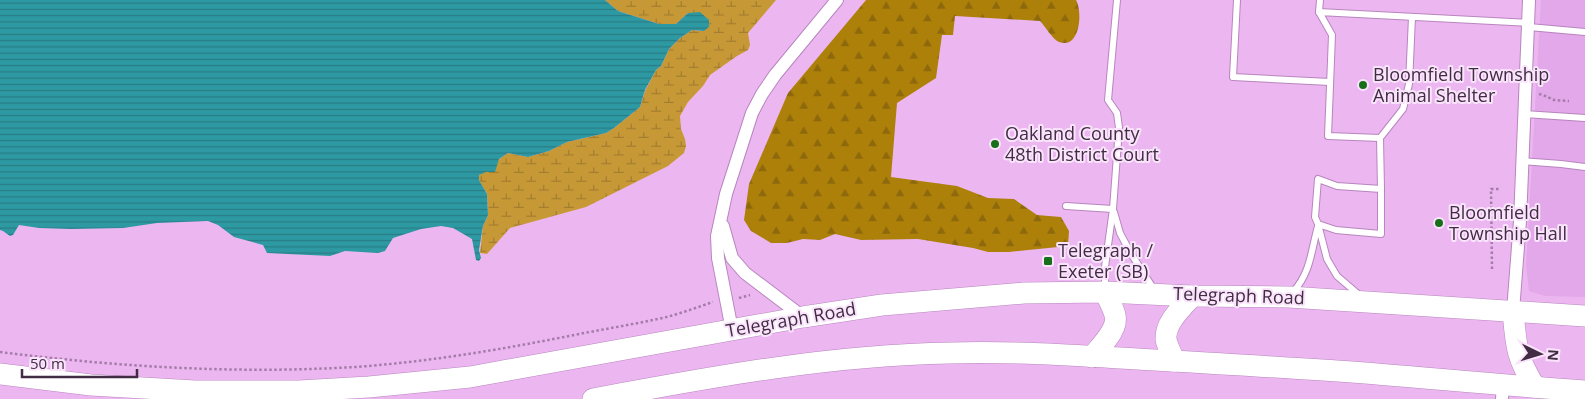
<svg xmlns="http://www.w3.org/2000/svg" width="1585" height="399" viewBox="0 0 1585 399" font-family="'Open Sans',sans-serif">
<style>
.built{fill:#e2a8e9}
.forest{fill:url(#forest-firs)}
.wetland{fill:url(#wetland-marsh)}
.water{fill:url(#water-rules)}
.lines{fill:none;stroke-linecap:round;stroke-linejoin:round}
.service-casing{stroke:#b885be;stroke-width:8}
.minor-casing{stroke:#b885be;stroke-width:14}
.trunk-casing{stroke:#b885be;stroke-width:22}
.path{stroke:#a47ca7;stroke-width:2.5;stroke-dasharray:2.5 2.5;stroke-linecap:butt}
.service{stroke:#fff;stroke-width:6}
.minor{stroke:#fff;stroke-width:12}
.trunk{stroke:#fff;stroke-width:21}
.poi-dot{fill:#176f19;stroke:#fae4fc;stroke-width:2}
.labels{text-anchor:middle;stroke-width:4;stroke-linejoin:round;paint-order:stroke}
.poi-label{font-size:18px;fill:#412c43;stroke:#fae4fc;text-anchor:start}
.street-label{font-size:18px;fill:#412c43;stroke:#fae4fc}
</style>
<defs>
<pattern id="forest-firs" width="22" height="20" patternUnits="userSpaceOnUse" patternTransform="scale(1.25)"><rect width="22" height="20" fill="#ad800a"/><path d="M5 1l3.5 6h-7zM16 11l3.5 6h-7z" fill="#8e690c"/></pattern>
<pattern id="wetland-marsh" width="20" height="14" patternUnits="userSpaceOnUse" patternTransform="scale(1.25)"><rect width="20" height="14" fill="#c79936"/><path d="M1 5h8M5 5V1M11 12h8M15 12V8" fill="none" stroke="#a37d2f"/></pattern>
<pattern id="water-rules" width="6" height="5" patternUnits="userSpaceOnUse" patternTransform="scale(1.25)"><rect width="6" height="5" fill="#2d99a2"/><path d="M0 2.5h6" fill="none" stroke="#287d86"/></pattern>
</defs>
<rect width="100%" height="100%" fill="#ecb7f1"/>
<path class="built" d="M1541,0H1585V297L1545,296L1529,291L1526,266Z"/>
<path class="forest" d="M866,0H1076C1083,12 1080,50 1059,42C1052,39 1046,27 1040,21L955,16L953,35H942L936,78L897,103L891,177L957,186L988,198L1014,199L1037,215L1061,217L1069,231L1068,246L1009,252H988L973,248L918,239L861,240L835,234L820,240L803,239L787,243H771L751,231L744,220L749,184L788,93Z"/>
<path class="wetland" d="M605,0H776L748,33L750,45L748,50L737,56L710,75L703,86L688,102L680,116L681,129L685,139L686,146L684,153L668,166L586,207L510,228L487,254L480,253L483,226L488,215L487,194L479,180V175C490,170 497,159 508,153L528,157L549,151L567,142L606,133L614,128L640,107L645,91L656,70L661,66L669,49L680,38L692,30L704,31L688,13L676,24H659L618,11Z"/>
<path class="water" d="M0,0H605L618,11L659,24H676L688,13L700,12L709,20V27L704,31L692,30L680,38L669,49L661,66L656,70L645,90L640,107L614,128L606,133L567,142L549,151L528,157L508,153L499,159L495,172H486L479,175V180L487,194L488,215L483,226L479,250L481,258L479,261L476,260L472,239L453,228L441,226L421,229L393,238L385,251L378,253L345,251L330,256L267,253L263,245L234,237L218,225L208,221L157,223L123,228L71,229L39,228L19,225L13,235L10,236L3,231L0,230Z"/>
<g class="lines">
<defs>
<g id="service">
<path d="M1237,0L1233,77L1330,82"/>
<path d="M1319,12L1320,0"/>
<path d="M1412,17L1409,84L1403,109L1380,138L1328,136L1332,35L1319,12L1529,23"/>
<path d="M1529,27L1585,32"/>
<path d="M1524,114L1585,118"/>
<path d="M1380,138L1381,189"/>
<path d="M1522,161L1561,164L1585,167"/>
<path d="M1066,206L1113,209"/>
<path d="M1114,212L1120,233L1130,252L1155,291"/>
<path d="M1318,224L1336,230L1381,234V189L1337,186L1318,179L1315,217L1318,224L1327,259L1337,276L1358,294"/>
<path d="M1105,288V267L1113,209L1119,128L1117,113L1108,100L1117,0"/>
<path d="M1293,292C1311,272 1311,251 1318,226"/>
</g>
<g id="minor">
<path d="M723,226L732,258L745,273L803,317"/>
<path d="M1513,311L1520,221L1529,0"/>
<path d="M732,330L718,258L717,236L726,194L752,113L762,94L775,75L837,0"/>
<path d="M1502,399L1503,385"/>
</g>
<g id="trunk">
<path d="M1513,311C1516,345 1516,357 1535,387"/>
<path d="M1092,357C1100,346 1119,330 1115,315C1113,307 1108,299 1105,292"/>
<path d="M1174,361C1172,354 1167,346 1166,339C1165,322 1183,307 1192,296"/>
<path d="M0,374L91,385L195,391H299L369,387L470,377L803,317L882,305L1024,293L1105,292L1192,296L1289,297L1585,316"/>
<path d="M593,399C712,377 829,355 950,353C1019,351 1087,356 1155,360C1225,364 1295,368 1365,373C1439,379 1512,386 1585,391"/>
</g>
</defs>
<use href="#service" class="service-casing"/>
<use href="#minor" class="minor-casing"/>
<use href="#trunk" class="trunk-casing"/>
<g class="path">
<path d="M1539,94L1543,95L1554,100L1569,101"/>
<path d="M1492,269L1491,189H1501"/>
<path d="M739,298L750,295"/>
<path d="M0,352C118,367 237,374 355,367C427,362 498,350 569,336C599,330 629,325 658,319C677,315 695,308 713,302"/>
</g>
<use href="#service" class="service"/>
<use href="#minor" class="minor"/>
<use href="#trunk" class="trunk"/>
</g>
<g class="poi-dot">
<circle cx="1363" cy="85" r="5"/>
<circle cx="995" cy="144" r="5"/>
<circle cx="1439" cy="223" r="5"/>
<rect x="1043" y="256" width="10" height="10" rx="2.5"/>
</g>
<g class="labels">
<g class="poi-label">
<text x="1373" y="81">Bloomfield Township<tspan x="1373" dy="21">Animal Shelter</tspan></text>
<text x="1005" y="140">Oakland County<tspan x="1005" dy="21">48th District Court</tspan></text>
<text x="1449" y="219">Bloomfield<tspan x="1449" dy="21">Township Hall</tspan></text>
<text x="1058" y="257">Telegraph /<tspan x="1058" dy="21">Exeter (SB)</tspan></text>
</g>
<g class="street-label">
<text transform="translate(1239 296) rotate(2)" y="6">Telegraph Road</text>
<text transform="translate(791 320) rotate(-10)" y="6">Telegraph Road</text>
</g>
</g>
<g transform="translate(1540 354) rotate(95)" stroke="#fae4fc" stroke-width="4" paint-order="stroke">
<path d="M0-4L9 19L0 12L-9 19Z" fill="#412c43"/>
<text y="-8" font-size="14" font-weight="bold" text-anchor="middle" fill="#412c43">N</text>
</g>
<path d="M22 369v8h115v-8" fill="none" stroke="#412c43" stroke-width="2.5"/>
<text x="30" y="369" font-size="15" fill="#412c43" stroke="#fae4fc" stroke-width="4" paint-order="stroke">50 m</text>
</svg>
